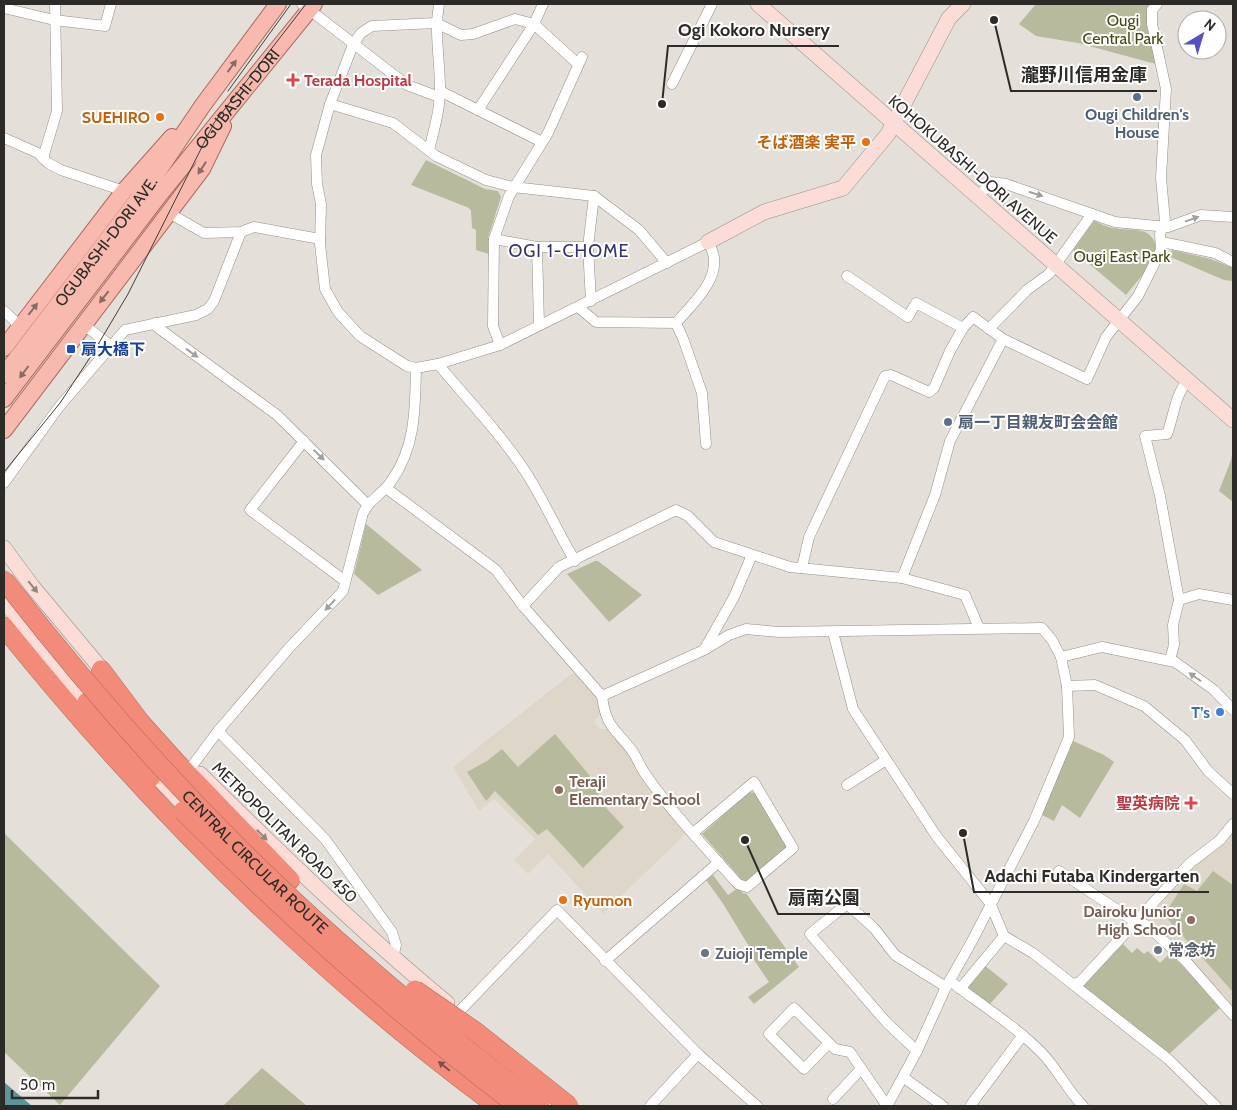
<svg xmlns="http://www.w3.org/2000/svg" width="1237" height="1110" viewBox="0 0 1237 1110" font-family="Cabin,'Noto Sans JP',sans-serif">
<style>
.built{fill:#ded6c8}
.green{fill:#b8ba9d}
.water{fill:#5e949c}
.lines{fill:none;stroke-linecap:round;stroke-linejoin:round}
.street-casing{stroke:#949089;stroke-width:11}
.secondary-casing{stroke:#949089;stroke-width:16}
.primary-casing{stroke:#ad695d;stroke-width:18}
.highway-casing{stroke:#ad695d;stroke-width:20}
.street{stroke:#fff;stroke-width:10}
.secondary{stroke:#fbdcd7;stroke-width:15}
.primary{stroke:#f8b9af;stroke-width:16}
.highway{stroke:#f38b7a;stroke-width:19}
.tram{stroke:#3f3e3a;stroke-width:1}
.highway-bridge-casing{stroke:#ad695d;stroke-width:20;stroke-linecap:butt}
.highway-bridge{stroke:#f38b7a;stroke-width:19}
.oneway{fill:#886b65}
.oneway2{fill:#a0a09e}
.oneway3{fill:#948480}
.oneway4{fill:#7c5149}
.health-dot{fill:#e0444e;stroke:#fff;stroke-width:2}
.service-dot{fill:#5c6f8a;stroke:#fff;stroke-width:2}
.food-dot{fill:#e8710a;stroke:#fff;stroke-width:2}
.transit-dot{fill:#1a4fb4;stroke:#fff;stroke-width:2}
.shop-dot{fill:#3f7fe0;stroke:#fff;stroke-width:2}
.education-dot{fill:#8d6e63;stroke:#fff;stroke-width:2}
.worship-dot{fill:#6b7280;stroke:#fff;stroke-width:2}
.labels{text-anchor:middle;stroke-width:4;stroke-linejoin:round;paint-order:stroke}
.park-label{font-size:16px;fill:#474816;stroke:#fff}
.health-label{font-size:16px;font-weight:bold;fill:#be3a42;stroke:#fff;text-anchor:start}
.street-label{font-size:16px;fill:#2c2b28;stroke:#fff}
.service-label{font-size:16px;font-weight:bold;fill:#4e5e75;stroke:#fff}
.food-label{font-size:16px;font-weight:bold;fill:#c56008;stroke:#fff;text-anchor:end}
.transit-label{font-size:16px;font-weight:bold;fill:#164399;stroke:#fff;text-anchor:start}
.shop-label{font-size:16px;font-weight:bold;fill:#366cbe;stroke:#fff;text-anchor:end}
.education-label{font-size:16px;font-weight:bold;fill:#785e54;stroke:#fff;text-anchor:start}
.worship-label{font-size:16px;font-weight:bold;fill:#5b616d;stroke:#fff;text-anchor:start}
.neighbourhood-label{font-size:18px;letter-spacing:1px;fill:#33326e;stroke:#fff}
.leader{fill:none;stroke:#2c2b28;stroke-width:2}
.callout-dot{fill:#2c2b28;stroke:#fff;stroke-width:2}
.callout-label{font-size:18px;text-anchor:middle;font-weight:bold;fill:#2c2b28;stroke:#fff;stroke-width:4;stroke-linejoin:round;paint-order:stroke}
</style>
<rect width="100%" height="100%" fill="#e4e0d9"/>
<g class="built">
<path d="M571,674H576L596,696L601,713L594,722L600,729H609L635,761V769L686,833L603,914L548,854L528,874L514,860L535,839L494,799L479,811L453,767Z"/>
<path d="M1233,832V1010L1226,996L1218,992L1148,922V919L1194,865L1225,843Z"/>
</g>
<g class="green">
<path d="M1036,4H1152L1156,64L1078,43L1036,36L1019,24Z"/>
<path d="M426,160L485,189L498,191L501,197L488,238L489,254L476,250V230L472,228L471,211L469,208L411,185Z"/>
<path d="M1094,221C1100,223 1106,227 1113,228C1133,232 1149,224 1157,247L1144,273L1126,295L1073,250Z"/>
<path d="M1172,250L1211,259L1233,268V281L1224,280L1168,256Z"/>
<path d="M1233,449V502L1219,491L1231,460Z"/>
<path d="M366,524L422,570L378,595L354,574Z"/>
<path d="M595,561H598L642,595L609,622L567,574Z"/>
<path d="M555,734L590,776L586,779L599,793L596,797L624,827L583,868L547,829L538,835L495,791L486,801L467,772L487,761L502,749L518,767Z"/>
<path d="M1071,740L1104,755L1114,762L1080,818L1062,805L1054,821L1042,815Z"/>
<path d="M749,792L755,793L788,845L785,851L750,880L744,882L702,834Z"/>
<path d="M4,833L160,986L60,1105L4,1052Z"/>
<path d="M1213,871L1233,885V992L1164,915L1184,884L1197,891Z"/>
<path d="M713,875L728,895L738,888L744,894L746,893L799,967L754,1004L748,997L769,982L750,954V948L722,902L706,880Z"/>
<path d="M1123,944L1132,953L1137,948L1144,954L1148,951L1160,963L1170,953L1221,1007L1169,1054L1082,985Z"/>
<path d="M984,965L1008,984L989,1005L966,986Z"/>
<path d="M262,1068L307,1106H223Z"/>
</g>
<path class="water" d="M4,1082L32,1106H4Z"/>
<g class="lines">
<defs>
<g id="street">
<path d="M302,4L407,85L439,97"/>
<path d="M4,8L54,20L105,26L111,4"/>
<path d="M672,84L712,4"/>
<path d="M440,91L542,142"/>
<path d="M330,104L393,123L436,156L486,180L513,187L594,196L639,230L667,263"/>
<path d="M478,110L534,24L543,4"/>
<path d="M4,138L38,153L48,163L61,170L124,191"/>
<path d="M429,150C434,130 440,110 440,89C440,60 434,33 439,4"/>
<path d="M43,158L57,111L55,4"/>
<path d="M978,197L991,182L1006,184L1115,222L1168,227L1201,215L1233,217"/>
<path d="M169,213L204,233L241,232L254,227L320,239"/>
<path d="M494,239L537,247H588"/>
<path d="M1162,242L1215,253L1233,262"/>
<path d="M537,247L539,325"/>
<path d="M847,276L908,317L916,303L963,328"/>
<path d="M591,301L588,247L594,196"/>
<path d="M4,311L20,326"/>
<path d="M155,323L157,327L277,415L368,505L363,513L343,591L289,648L218,731L192,766"/>
<path d="M676,323L684,341L702,393L706,444"/>
<path d="M83,324L111,346"/>
<path d="M989,329L1027,290L1049,274L1092,214"/>
<path d="M500,345L493,326L494,239L509,196L548,133L582,57"/>
<path d="M438,364C467,399 500,433 525,471C544,500 557,531 575,561"/>
<path d="M416,368L407,366L360,336L338,312L325,289L320,244L321,204L317,184L316,155L330,104L353,45L361,33L372,26L436,23L461,35L473,34L515,19L534,24L578,64"/>
<path d="M304,441L250,510L345,581"/>
<path d="M4,483L59,407L125,330L196,315L208,309L214,301L241,232"/>
<path d="M386,488L496,570L523,606L602,696L704,650L734,597L752,555"/>
<path d="M368,505C376,496 386,490 392,480C416,446 415,407 416,368L438,364L500,345L708,242C728,273 695,301 676,323L596,322L578,307"/>
<path d="M802,568L809,537L885,376L891,375L929,392L934,388L950,351L963,328L973,317L1003,339L1087,379L1106,337L1138,296L1161,250L1160,234L1165,221L1161,178L1166,89L1152,24V10L1157,4"/>
<path d="M902,578L935,495L950,441L1003,339"/>
<path d="M1179,600L1199,594L1233,600"/>
<path d="M523,606L559,567L676,510L688,516L714,542L790,567L902,578L965,595L979,628"/>
<path d="M833,632L853,709L937,837L990,903L1004,936L1033,953L1168,1059L1216,1106"/>
<path d="M704,650L729,635L746,629L779,632L1042,628L1052,640L1061,657L1067,686L1069,737L1034,821L971,943L946,987L917,1051L887,1106"/>
<path d="M1061,657L1102,647L1175,662L1214,690L1233,710"/>
<path d="M1170,660L1174,645L1173,625L1179,600L1160,496L1145,436L1167,434C1174,415 1175,395 1188,380"/>
<path d="M1067,686L1095,685L1144,706L1185,740L1208,771L1233,794"/>
<path d="M602,696C606,728 616,729 633,752C637,758 640,766 644,772C671,812 706,848 738,884L747,887L793,848L754,782L693,833"/>
<path d="M218,731L325,839L392,932L396,945L393,958"/>
<path d="M847,785L886,760"/>
<path d="M1059,871L1131,919L1146,925L1183,958L1233,1015"/>
<path d="M605,961L719,862"/>
<path d="M950,981C980,1004 1014,1025 1041,1052C1057,1068 1067,1090 1083,1106"/>
<path d="M1073,984L1080,982L1190,863L1220,840L1233,824"/>
<path d="M960,989L1004,936"/>
<path d="M452,1019L557,910L698,1054L757,1106"/>
<path d="M828,1044L804,1069L769,1034L794,1008L835,1049L850,1052L887,1106"/>
<path d="M917,1051L887,1023L810,934L847,904L874,928L895,955L946,987"/>
<path d="M903,1077L943,1106"/>
<path d="M833,1099L861,1069"/>
<path d="M650,1106L698,1054"/>
<path d="M970,1106L1023,1035"/>
</g>
<g id="secondary">
<path d="M758,4L1233,420"/>
<path d="M708,242L764,212L843,188L888,134L949,18L963,4"/>
<path d="M4,548L32,586L108,677"/>
<path d="M4,601L94,710"/>
<path d="M146,765L189,810"/>
<path d="M200,774C280,853 360,931 447,1003"/>
</g>
<g id="primary">
<path d="M4,348L124,191L172,137"/>
<path id="s1" d="M4,375L148,186L203,105L278,4"/>
<path id="s2" d="M4,399L160,194L314,4"/>
<path d="M4,430L202,169L223,126"/>
</g>
<g id="highway">
<path d="M4,627C147,805 313,970 497,1106"/>
<path d="M101,670L140,722L176,762L290,880"/>
<path d="M87,702L151,777"/>
</g>
</defs>
<use href="#street" class="street-casing"/>
<use href="#secondary" class="secondary-casing"/>
<use href="#primary" class="primary-casing"/>
<use href="#highway" class="highway-casing"/>
<use href="#street" class="street"/>
<use href="#secondary" class="secondary"/>
<use href="#primary" class="primary"/>
<use href="#highway" class="highway"/>
<g class="tram">
<path d="M228,91L291,4"/>
<path d="M4,472L60,403L93,353L128,294L214,123L306,4"/>
</g>
<defs>
<g id="highway-bridge">
<path id="s3" d="M4,580C76,673 153,762 236,845C330,939 434,1026 540,1106"/>
<path d="M183,811C288,916 399,1016 518,1106"/>
<path d="M415,990L476,1032L569,1106"/>
</g>
</defs>
<use href="#highway-bridge" class="highway-bridge-casing"/>
<use href="#highway-bridge" class="highway-bridge"/>
</g>
<defs><path id="oneway-solid" d="M-6-.8H1V-3.2L6.5 0L1 3.2V.8H-6Z" transform="scale(1.25)"/></defs>
<g class="oneway">
<use href="#oneway-solid" transform="translate(232 66) rotate(-54)"/>
<use href="#oneway-solid" transform="translate(202 168) rotate(123)"/>
<use href="#oneway-solid" transform="translate(104 297) rotate(128)"/>
<use href="#oneway-solid" transform="translate(33 309) rotate(-52)"/>
<use href="#oneway-solid" transform="translate(24 372) rotate(127)"/>
</g>
<g class="oneway2">
<use href="#oneway-solid" transform="translate(1036 194) rotate(18)"/>
<use href="#oneway-solid" transform="translate(1192 219) rotate(-20)"/>
<use href="#oneway-solid" transform="translate(192 353) rotate(36)"/>
<use href="#oneway-solid" transform="translate(319 455) rotate(44)"/>
<use href="#oneway-solid" transform="translate(330 605) rotate(133)"/>
<use href="#oneway-solid" transform="translate(1195 677) rotate(-145)"/>
</g>
<g class="oneway3">
<use href="#oneway-solid" transform="translate(33 587) rotate(51)"/>
<use href="#oneway-solid" transform="translate(262 835) rotate(45)"/>
</g>
<use class="oneway4" href="#oneway-solid" transform="translate(444 1066) rotate(-141)"/>
<g class="health-dot">
<path d="M290.5 72.5h5v5h5v5h-5v5h-5v-5h-5v-5h5z"/>
<path d="M1188.5 795.5h5v5h5v5h-5v5h-5v-5h-5v-5h5z"/>
</g>
<g class="service-dot">
<circle cx="1137" cy="97" r="5"/>
<circle cx="948" cy="422" r="5"/>
</g>
<g class="food-dot">
<circle cx="160" cy="117" r="5"/>
<circle cx="866" cy="142" r="5"/>
<circle cx="563" cy="900" r="5"/>
</g>
<rect class="transit-dot" x="66" y="344" width="10" height="10" rx="2.5"/>
<circle class="shop-dot" cx="1220" cy="712" r="5"/>
<g class="education-dot">
<circle cx="559" cy="790" r="5"/>
<circle cx="1191" cy="920" r="5"/>
</g>
<g class="worship-dot">
<circle cx="1158" cy="950" r="5"/>
<circle cx="705" cy="953" r="5"/>
</g>
<g class="labels">
<g class="park-label">
<text x="1123" y="26">Ougi<tspan x="1123" dy="18">Central Park</tspan></text>
<text x="1122" y="262">Ougi East Park</text>
</g>
<g class="health-label">
<text x="304" y="86">Terada Hospital</text>
<text x="1180" y="809" text-anchor="end">聖英病院</text>
</g>
<g class="street-label">
<text dy="6" stroke="none"><textPath href="#s2" startOffset="380">OGUBASHI-DORI</textPath></text>
<text transform="translate(973 169) rotate(41)" y="6">KOHOKUBASHI-DORI AVENUE</text>
<text dy="6" stroke="none"><textPath href="#s1" startOffset="168">OGUBASHI-DORI AVE.</textPath></text>
<text transform="translate(285 832) rotate(44)" y="6">METROPOLITAN ROAD 450</text>
<text dy="6" stroke="none"><textPath href="#s3" startOffset="378">CENTRAL CIRCULAR ROUTE</textPath></text>
</g>
<g class="service-label">
<text x="1137" y="120">Ougi Children's<tspan x="1137" dy="18">House</tspan></text>
<text x="958" y="428" text-anchor="start">扇一丁目親友町会会館</text>
</g>
<g class="food-label">
<text x="150" y="123">SUEHIRO</text>
<text x="856" y="148">そば酒楽 実平</text>
<text x="573" y="906" text-anchor="start">Ryumon</text>
</g>
<g class="transit-label">
<text x="81" y="355">扇大橋下</text>
</g>
<g class="shop-label">
<text x="1210" y="718">T’s</text>
</g>
<g class="education-label">
<text x="569" y="787">Teraji<tspan x="569" dy="18">Elementary School</tspan></text>
<text x="1181" y="917" text-anchor="end">Dairoku Junior<tspan x="1181" dy="18">High School</tspan></text>
</g>
<g class="worship-label">
<text x="1168" y="956">常念坊</text>
<text x="715" y="959">Zuioji Temple</text>
</g>
<g class="neighbourhood-label">
<text x="569" y="257">OGI 1-CHOME</text>
</g>
</g>
<path class="leader" d="M662 104L668 46H839M994 20L1011 91H1157M963 833L974 892H1209M745 840L778 914H870"/>
<g class="callout-dot">
<circle cx="662" cy="104" r="5"/>
<circle cx="994" cy="20" r="5"/>
<circle cx="963" cy="833" r="5"/>
<circle cx="745" cy="840" r="5"/>
</g>
<g class="callout-label">
<text x="754" y="36">Ogi Kokoro Nursery</text>
<text x="1084" y="81">瀧野川信用金庫</text>
<text x="1092" y="882">Adachi Futaba Kindergarten</text>
<text x="824" y="904">扇南公園</text>
</g>
<rect width="1237" height="1110" fill="none" stroke="#2c2b28" stroke-width="10"/>
<g transform="translate(1202 35) rotate(38)"><circle r="24" fill="#ffffff" stroke="#abaaa9"/>
<path d="M0-4L9 19L0 12L-9 19Z" fill="#564ec6"/>
<text y="-8" font-size="14" font-weight="bold" text-anchor="middle" fill="#2c2b28">N</text>
</g>
<path d="M12 1090v8h86v-8" fill="none" stroke="#2c2b28" stroke-width="2.5"/>
<text x="20" y="1090" font-size="15" fill="#2c2b28" stroke="#ffffff" stroke-width="4" paint-order="stroke">50 m</text>
</svg>
